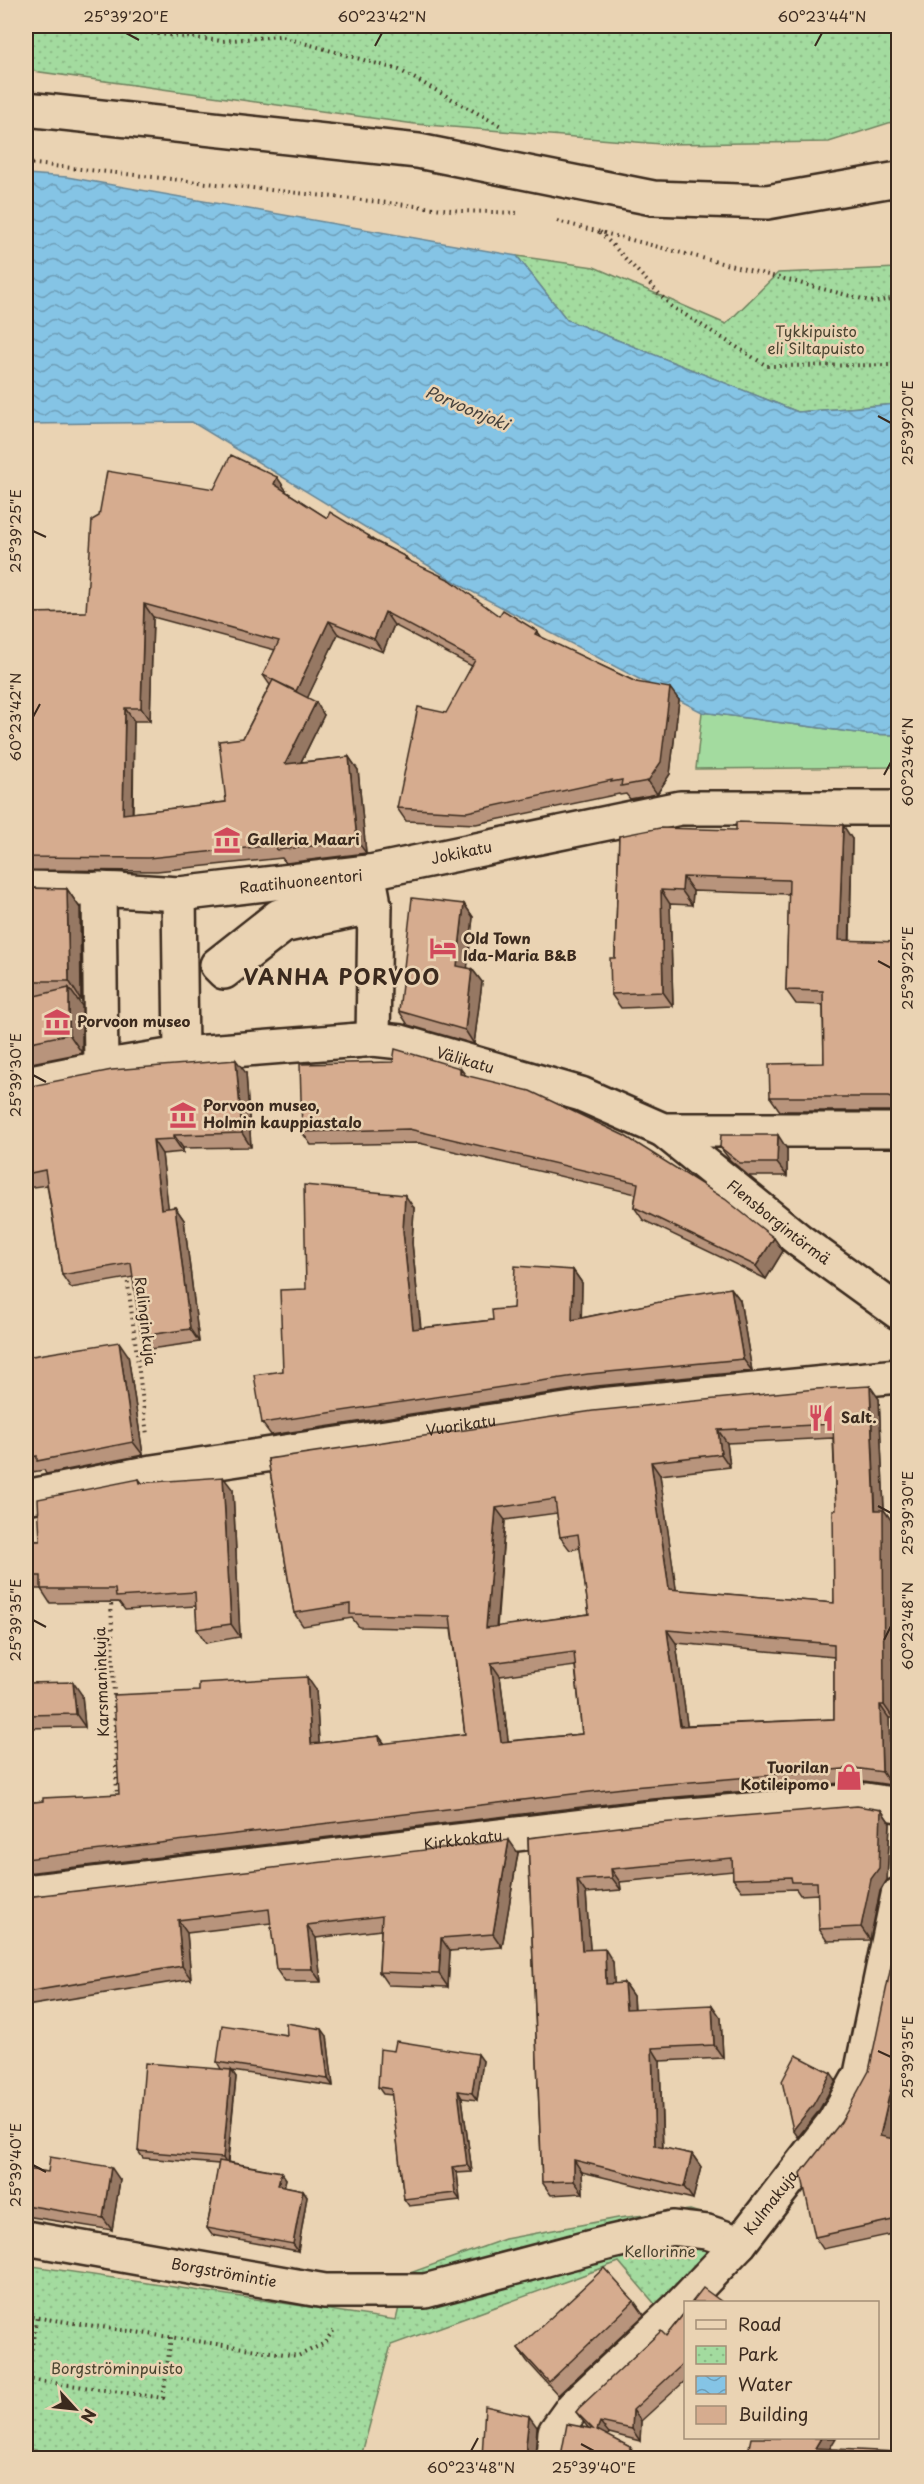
<svg xmlns="http://www.w3.org/2000/svg" width="924" height="2484" viewBox="0 0 924 2484" font-family="'Playpen Sans',sans-serif">
<style>
.green{fill:#a3db9f;stroke:#6f825e;stroke-width:1.5}
.park{fill:url(#park-dots);stroke:#6f825e;stroke-width:1.5}
.water{fill:url(#water-waves);stroke:#678695;stroke-width:1.5}
.lines{fill:none;stroke-linecap:round;stroke-linejoin:round}
.minor-casing{stroke:#3b2a1e;stroke-width:38}
.path{stroke:#3b2a1e;stroke-width:4;stroke-dasharray:1.5 4.5;stroke-linecap:butt}
.minor{stroke:#ead3b3;stroke-width:33}
.wall{fill:#b8947b;stroke:#3b2a1e;stroke-width:1.5;fill-rule:evenodd}
.shaded-wall{fill:#967864;stroke:#3b2a1e;stroke-width:1.5}
.building{fill:#d6ac8f;stroke:#3b2a1e;stroke-width:1.5;fill-rule:evenodd}
.ticks{fill:none;stroke:#3b2a1e;stroke-width:2}
.labels{text-anchor:middle;stroke-width:5;stroke-linejoin:round;paint-order:stroke}
.park-label{font-size:15px;fill:#4b4531;stroke:#ead3b3}
.poi-label{font-size:15px;font-weight:bold;fill:#3b2a1e;stroke:#ead3b3;text-anchor:start}
.street-label{font-size:15px;fill:#3b2a1e;stroke:#ead3b3}
.water-label{font-size:16px;font-style:italic;fill:#46413c;stroke:#ead3b3}
.district-label{font-size:21px;font-weight:bold;letter-spacing:1.5px;fill:#3b2a1e;stroke:#ead3b3}
.neatline{fill:none;stroke:#3b2a1e;stroke-width:2}
.ticks-label{font-size:15px;text-anchor:middle;fill:#3b2a1e}
</style>
<defs>
<pattern id="park-dots" width="8" height="8" patternUnits="userSpaceOnUse" patternTransform="scale(1.5)"><rect width="8" height="8" fill="#a3db9f"/><path d="M2 2h.1M6 6h.1" fill="none" stroke="#8dbc88" stroke-width="1.8" stroke-linecap="round"/></pattern>
<pattern id="water-waves" width="16" height="10" patternUnits="userSpaceOnUse" patternTransform="scale(1.5)"><rect width="16" height="10" fill="#85c4e5"/><path d="M0 5q4-4 8 0t8 0" fill="none" stroke="#6e9fb9"/></pattern>
</defs>
<rect width="100%" height="100%" fill="#ead3b3"/>
<filter id="ink" filterUnits="userSpaceOnUse"><feTurbulence type="fractalNoise" baseFrequency=".0167" numOctaves="2"/><feDisplacementMap in="SourceGraphic" scale="12" xChannelSelector="R" yChannelSelector="G"/><feConvolveMatrix kernelMatrix="1 2 1 2 8 2 1 2 1" color-interpolation-filters="sRGB"/></filter>
<g filter="url(#ink)">
<path class="green" d="M702,712L865,734L898,735V767L696,769Z"/>
<g class="park">
<path d="M26,26H898V120L829,142L661,144L415,124L26,70Z"/>
<path d="M517,256L594,267L726,324L778,273L898,268V404L798,412L567,320Z"/>
<path d="M690,2210L738,2225L660,2310L619,2262L391,2345L361,2457L75,2458L26,2448V2265L396,2320L407,2274L505,2239L618,2218Z"/>
</g>
<path class="water" d="M26,174L67,177L517,256L567,320L798,412L898,404V735L865,734L702,712L467,589L192,422L26,424Z"/>
<g class="lines">
<defs>
<g id="minor">
<path d="M26,109L418,151L653,198L767,202L898,179"/>
<path d="M368,872L373,898L279,916L217,965L224,972L283,926L375,906L373,1039L181,1054L101,1067L99,889L179,894Z"/>
<path id="s1" d="M346,877L680,808H898"/>
<path d="M26,888L122,890"/>
<path d="M179,894L181,1054"/>
<path id="s2" d="M351,1041L373,1039L401,1042L581,1094L663,1130H898"/>
<path d="M26,1083L121,1064"/>
<path id="s3" d="M663,1130L800,1241L898,1312"/>
<path id="s4" d="M26,1497L152,1472L600,1405L898,1376"/>
<path id="s5" d="M26,1892L643,1819L866,1800L898,1805"/>
<path id="s6" d="M26,2238L325,2291H425L607,2243L672,2228L707,2232L740,2243"/>
<path id="s7" d="M553,2458L555,2432L573,2407L678,2308L740,2243L834,2122L861,2074L898,1895"/>
</g>
</defs>
<use href="#minor" class="minor-casing"/>
<g class="path">
<path d="M86,26L222,41L279,36L399,70L501,126"/>
<path d="M26,163L461,211L520,213"/>
<path d="M557,221L874,302L898,298"/>
<path d="M600,232L671,306L767,366L898,365"/>
<path d="M127,1276L147,1435"/>
<path d="M111,1598L117,1798"/>
<path d="M26,2316L298,2356L323,2344L334,2330"/>
<path d="M26,2379L163,2398L171,2337"/>
<path d="M26,2379L37,2317"/>
</g>
<use href="#minor" class="minor"/>
</g>
<g class="wall">
<path d="M26,425L27,427L29,510H26L33,613L86,612L214,489L286,490L285,491L327,518L369,536L373,540L406,557L409,561L499,616L537,631L542,638L636,682L679,700L670,774L657,794L630,799L626,794L620,795L619,794L476,824L406,821L397,808L472,666L394,625L383,652L338,634L307,698L324,715L301,762L349,757L358,770L366,853L286,863L282,858L157,871L26,870ZM153,617L275,650L263,675L270,685L243,738L226,802L133,813L134,721H150Z"/>
<path d="M619,836L852,839L850,941L898,942V1111H780L770,1097L824,1063L823,1005L796,1004L786,990L789,894L693,891L692,905L670,904L673,1006L621,1008L611,994L615,958Z"/>
<path d="M26,888L67,889L80,908L81,1000H77L82,1006V1053L26,1064Z"/>
<path d="M464,904L473,917L467,968L472,969L482,982L474,1044L408,1025L399,1011Z"/>
<path d="M460,1068L465,1075L774,1238L783,1251L766,1279L643,1220L634,1207L636,1194L419,1143L311,1145L302,1132Z"/>
<path d="M246,1073L251,1147L183,1148V1152L162,1154L168,1208L175,1207L184,1220L199,1342L150,1349L141,1336L133,1277L71,1288L62,1275L47,1185L26,1188V1087Z"/>
<path d="M720,1147L787,1149V1176H749L730,1160Z"/>
<path d="M414,1208L412,1243L421,1328L493,1320L513,1308L573,1270L582,1283L581,1318L731,1288L740,1300L752,1371L597,1386L271,1435L262,1423L283,1371L306,1289Z"/>
<path d="M26,1335L31,1357L128,1355L143,1455L46,1474L44,1470L26,1473Z"/>
<path d="M879,1399L884,1510L893,1523V1718H889L891,1785L864,1781L641,1800L26,1873V1803L119,1794L316,1690L319,1743L379,1736L385,1744L465,1734L451,1629L359,1627L352,1618L303,1626L294,1613L268,1459ZM833,1438L836,1510L834,1603L676,1590L660,1475L730,1467L727,1443ZM557,1513L560,1537L570,1550L580,1548L589,1614L497,1627L505,1520ZM676,1643L834,1657V1719L687,1725ZM575,1666L582,1734L508,1741L500,1676Z"/>
<path d="M139,1479L142,1483L233,1490L240,1637L206,1643L197,1629L196,1606L125,1610L119,1602L50,1603L41,1589H26V1541H40Z"/>
<path d="M26,1654L27,1683L82,1695L85,1727L26,1728Z"/>
<path d="M881,1810L890,1823L887,1880L880,1891L870,1940L827,1941L819,1929L818,1894L800,1895L796,1889L742,1891L733,1879V1871L620,1882L621,1890L586,1893L590,1950L613,1962L614,1984L624,1983L633,1996L634,2009L721,2018L723,2058L660,2061L663,2148L692,2154L701,2167L693,2199L582,2172L583,2193L551,2195L542,2182L528,1838Z"/>
<path d="M518,1853L502,1947L450,1951L448,1987L388,1985L379,1972L381,1930L316,1938L321,1982H285L276,1969L271,1923L187,1933L191,1979L26,2006V1897Z"/>
<path d="M287,2035L327,2036L333,2086L232,2071L236,2077L228,2162L281,2172L286,2179L284,2186L303,2190L307,2196L298,2251L212,2235L207,2228L219,2164L143,2158L138,2151L221,2069L217,2062Z"/>
<path d="M394,2051L483,2061L477,2100L462,2098L472,2172L457,2173L460,2200L409,2206L404,2199L392,2095L383,2094L378,2087Z"/>
<path d="M891,2138L897,2233L823,2249L815,2237Z"/>
<path d="M26,2169L48,2172L120,2180L112,2230L26,2216Z"/>
<path d="M634,2301L644,2315L558,2395L527,2361L518,2348Z"/>
<path d="M686,2311V2380L641,2421L640,2441L609,2433L608,2436L630,2447L639,2458H558L589,2429L576,2412L666,2336Z"/>
</g>
<g class="shaded-wall">
<path d="M26,425L27,427L29,510L26,505Z"/>
<path d="M277,477L286,490L283,496L274,484Z"/>
<path d="M26,509V510L34,626L26,614Z"/>
<path d="M144,604L153,617L150,721L141,708Z"/>
<path d="M385,612L394,625L383,652L374,639Z"/>
<path d="M329,621L338,634L305,703L296,691Z"/>
<path d="M537,631L546,643L535,634Z"/>
<path d="M670,688L679,700L670,774L657,794L648,781Z"/>
<path d="M316,702L324,715L294,776L285,764Z"/>
<path d="M125,708L134,721L132,827L123,814Z"/>
<path d="M349,757L358,770L366,853L357,841Z"/>
<path d="M843,825L852,839L849,954L839,940Z"/>
<path d="M683,877L693,891L692,905L682,891Z"/>
<path d="M67,889L80,908L81,1000L69,981Z"/>
<path d="M661,890L670,904L673,1006L663,992Z"/>
<path d="M464,904L473,917L466,980L457,966Z"/>
<path d="M472,969L482,982L474,1044L465,1030Z"/>
<path d="M69,988L82,1006V1053L69,1034Z"/>
<path d="M236,1060L246,1073L251,1147L242,1133Z"/>
<path d="M460,1068L470,1081L460,1074Z"/>
<path d="M174,1135L183,1148V1152L174,1139Z"/>
<path d="M778,1135L787,1149V1176L777,1163Z"/>
<path d="M153,1140L162,1154L170,1222L161,1209Z"/>
<path d="M405,1195L414,1208L412,1243L422,1342L413,1329L403,1231Z"/>
<path d="M175,1207L184,1220L199,1342L190,1329Z"/>
<path d="M774,1238L783,1251L766,1279L756,1266Z"/>
<path d="M573,1270L582,1283L581,1333L572,1320Z"/>
<path d="M731,1288L740,1300L752,1371L743,1359Z"/>
<path d="M26,1335L27,1337L34,1371L26,1359Z"/>
<path d="M119,1342L128,1355L143,1455L133,1442Z"/>
<path d="M870,1386L879,1399L884,1510L893,1523V1718L884,1705Z"/>
<path d="M718,1430L727,1443L730,1467L721,1454Z"/>
<path d="M651,1462L660,1475L678,1602L669,1589Z"/>
<path d="M223,1477L233,1490L240,1637L231,1624Z"/>
<path d="M496,1508L505,1520L495,1641L486,1628Z"/>
<path d="M667,1630L676,1643L689,1739L680,1726Z"/>
<path d="M491,1663L500,1676L510,1755L501,1742Z"/>
<path d="M307,1677L316,1690L320,1757L311,1744Z"/>
<path d="M73,1682L82,1695L85,1727L76,1714Z"/>
<path d="M880,1705L889,1718L891,1785L882,1772Z"/>
<path d="M379,1736L388,1749L380,1744Z"/>
<path d="M881,1810L890,1823L887,1880L880,1891L870,1940L861,1927Z"/>
<path d="M509,1840L518,1853L502,1947L493,1934Z"/>
<path d="M611,1869L620,1882L621,1890L612,1878Z"/>
<path d="M577,1880L586,1893L591,1962L582,1950Z"/>
<path d="M178,1920L187,1933L191,1979L182,1966Z"/>
<path d="M307,1925L316,1938L321,1982L312,1969Z"/>
<path d="M441,1938L450,1951L448,1987L439,1974Z"/>
<path d="M605,1949L613,1962L615,1996L606,1984Z"/>
<path d="M624,1983L633,1996L634,2022L626,2009Z"/>
<path d="M712,2005L721,2018L723,2058L714,2045Z"/>
<path d="M322,2029L327,2036L333,2086L328,2079Z"/>
<path d="M652,2048L660,2061L663,2158L655,2146Z"/>
<path d="M478,2054L483,2061L477,2100L472,2093Z"/>
<path d="M898,2056V2104L889,2148L880,2136Z"/>
<path d="M231,2070L236,2077L227,2165L223,2158Z"/>
<path d="M831,2073L836,2080L818,2112L798,2137L793,2130Z"/>
<path d="M458,2091L462,2098L472,2172L467,2165Z"/>
<path d="M692,2154L701,2167L693,2199L684,2187Z"/>
<path d="M574,2160L582,2172L583,2193L574,2181Z"/>
<path d="M111,2167L120,2180L112,2230L103,2218Z"/>
<path d="M452,2167L457,2173L460,2200L455,2193Z"/>
<path d="M281,2172L286,2179L283,2192L278,2185Z"/>
<path d="M303,2190L307,2196L298,2251L293,2244Z"/>
<path d="M633,2410L641,2421L640,2441L632,2429Z"/>
<path d="M529,2416L537,2427L535,2458H531L528,2455L526,2445Z"/>
<path d="M600,2422L609,2433L605,2442L597,2430Z"/>
<path d="M821,2438H836L824,2458L815,2448Z"/>
<path d="M630,2447L639,2458H630Z"/>
</g>
<g class="building">
<path d="M231,455L277,477L274,484L327,518L330,512L369,536L368,538L406,557L405,559L450,580L499,616L503,610L537,631L535,634L636,682L670,688L661,762L648,781L621,786L622,780L611,782L612,780L467,812L397,808L418,707L446,713L475,660L385,612L374,639L329,621L296,691L263,675L279,641L144,604L141,708H125L123,814L226,802L219,741L243,738L273,680L316,702L285,764L349,757L357,841L277,850L276,845L148,858L26,857V613L86,612L92,520L99,516L107,471L214,489Z"/>
<path d="M736,822L843,825L839,940L898,942V1101L897,1100L888,1097H770L769,1064L824,1063L823,991L786,990L789,880L683,877L682,891L661,890L663,992L611,994L610,958H615L619,836L660,828L736,830Z"/>
<path d="M26,888L67,889L69,981H26Z"/>
<path d="M412,898L464,904L457,966L472,969L465,1030L399,1011Z"/>
<path d="M69,988V1034L26,1043V998Z"/>
<path d="M395,1049L460,1068V1074L530,1091L625,1136L725,1199L774,1238L756,1266L634,1207L638,1183L409,1129L302,1132L300,1064L393,1062Z"/>
<path d="M236,1060L242,1133L174,1135V1139L153,1140L161,1209L175,1207L190,1329L141,1336L131,1263L62,1275L45,1170L26,1174V1087L112,1070Z"/>
<path d="M721,1135H778L777,1163H740L720,1147Z"/>
<path d="M304,1185L405,1195L403,1231L413,1329L493,1320L492,1310L513,1308L515,1266L573,1270L572,1320L675,1299V1297L731,1288L743,1359L588,1374L262,1423L254,1375L283,1371L280,1290L306,1289Z"/>
<path d="M898,1271V1286L893,1282Z"/>
<path d="M119,1342L133,1442L37,1461V1456L26,1458V1357Z"/>
<path d="M870,1386L875,1510H883L884,1705H880L882,1772L855,1768L632,1787L26,1859V1803L43,1801V1798L119,1794L114,1695L199,1691V1683L307,1677L311,1744L379,1736L380,1744L465,1734L450,1616L350,1614V1604L294,1613L268,1459L593,1411L816,1389ZM833,1424L836,1510H833L834,1603L669,1589L651,1462L721,1454L718,1430ZM555,1499L560,1537L578,1534L589,1614L486,1628L496,1508ZM667,1630L834,1644V1719L680,1726ZM574,1652L582,1734L501,1742L491,1663Z"/>
<path d="M223,1477L231,1624L197,1629L195,1592L116,1597L115,1589H41V1576H26V1541H40L38,1499L139,1479L140,1483Z"/>
<path d="M73,1682L76,1714L26,1715V1683Z"/>
<path d="M857,1806L881,1810L879,1868L871,1879L861,1927L819,1929L817,1882H792L791,1877L733,1879L732,1858L611,1869L612,1878L577,1880L582,1950L605,1949L606,1984L624,1983L626,2009L712,2005L714,2045L652,2048L655,2146L692,2154L684,2187L574,2160V2181L542,2182L528,1838L636,1825Z"/>
<path d="M509,1840L493,1934L441,1938L439,1974L379,1972L382,1916L307,1925L312,1969H276L269,1909L178,1920L182,1966L26,1992V1897Z"/>
<path d="M898,1933V2056L880,2136L898,2140V2240L893,2220L815,2237L801,2173L841,2122L869,2071Z"/>
<path d="M286,2023L322,2029L328,2079L217,2062L222,2025L287,2035Z"/>
<path d="M396,2041L478,2054L472,2093L458,2091L467,2165L452,2167L455,2193L404,2199L391,2089L378,2087L380,2049L394,2051Z"/>
<path d="M796,2055L831,2073L813,2105L793,2130L782,2081Z"/>
<path d="M145,2063L231,2070L223,2158L138,2151Z"/>
<path d="M50,2157L111,2167L103,2218L26,2205V2169L48,2172Z"/>
<path d="M219,2161L281,2172L278,2185L303,2190L293,2244L207,2228Z"/>
<path d="M604,2268L634,2301L549,2382L518,2348Z"/>
<path d="M703,2288L722,2302H692Z"/>
<path d="M686,2311V2361L633,2410L632,2429L600,2422L597,2430L630,2447V2458H558L561,2456L567,2424L593,2429L576,2412L579,2408L661,2331L666,2336Z"/>
<path d="M485,2406L529,2416L526,2445L528,2455L532,2458H482Z"/>
<path d="M751,2438H821L815,2448L898,2452V2458H753L747,2457Z"/>
</g>
</g>
<path class="ticks" d="M126,33L139,40M375,46L382,33M815,46L822,33M878,416L891,423M33,531L46,537M33,717L40,704M884,775L891,762M878,961L891,968M33,1075L46,1082M878,1506L891,1513M33,1620L46,1627M884,1640L891,1626M878,2051L891,2057M33,2165L46,2172M581,2444L594,2451M471,2451L478,2438"/>
<defs>
<symbol id="museum-bare" viewBox="-9 -9 18 18"><path d="M0-6L6-3V-2H-6V-3ZM-5-1h2V3h-2ZM-1-1h2V3h-2ZM3-1h2V3H3ZM-6 4H6V6H-6Z" fill="#d1495b" stroke="#ead3b3" stroke-width="2.5" paint-order="stroke"/></symbol>
<symbol id="hotel-bare" viewBox="-9 -9 18 18"><path d="M-6-4.5h1.5V1H6V5H4.5V3h-9V5H-6ZM-4 0a1.8 1.8 0 1 1 3.6 0ZM.5 0V-2.5h3Q6-2.5 6 0Z" fill="#d1495b" stroke="#ead3b3" stroke-width="2.5" paint-order="stroke"/></symbol>
<symbol id="restaurant-bare" viewBox="-9 -9 18 18"><path d="M-5-6h1v4h1v-4h1v4h1v-4h1v5L-1.5 .5V6h-2V.5L-5-1ZM5-6V6H3V1.5H1.5Q1.5-4 5-6Z" fill="#d1495b" stroke="#ead3b3" stroke-width="2.5" paint-order="stroke"/></symbol>
<symbol id="shop-bare" viewBox="-9 -9 18 18"><path d="M-5-2.5h2.3a2.7 3.5 0 0 1 5.4 0H5L5.5 6h-11ZM-1.5-2.5h3a1.5 2.3 0 0 0-3 0Z" fill="#d1495b" stroke="#ead3b3" stroke-width="2.5" paint-order="stroke"/></symbol>
</defs>
<g fill-rule="evenodd">
<use href="#museum-bare" x="208" y="821" width="38" height="38"/>
<use href="#hotel-bare" x="424" y="929" width="38" height="38"/>
<use href="#museum-bare" x="38" y="1003" width="38" height="38"/>
<use href="#museum-bare" x="164" y="1096" width="38" height="38"/>
<use href="#restaurant-bare" x="802" y="1399" width="38" height="38"/>
<use href="#shop-bare" x="830" y="1758" width="38" height="38"/>
</g>
<g class="labels">
<g class="park-label">
<text x="816" y="337">Tykkipuisto<tspan x="816" dy="17">eli Siltapuisto</tspan></text>
<text x="660" y="2257">Kellorinne</text>
<text x="117" y="2374">Borgströminpuisto</text>
</g>
<g class="poi-label">
<text x="247" y="845">Galleria Maari</text>
<text x="463" y="944">Old Town<tspan x="463" dy="17">Ida-Maria B&amp;B</tspan></text>
<text x="77" y="1027">Porvoon museo</text>
<text x="203" y="1111">Porvoon museo,<tspan x="203" dy="17">Holmin kauppiastalo</tspan></text>
<text x="841" y="1423">Salt.</text>
<text x="829" y="1773" text-anchor="end">Tuorilan<tspan x="829" dy="17">Kotileipomo</tspan></text>
</g>
<g class="street-label">
<text dy="5" stroke="none"><textPath href="#s1" startOffset="118">Jokikatu</textPath></text>
<text transform="translate(301 882) rotate(-6)" y="5">Raatihuoneentori</text>
<text dy="5" stroke="none"><textPath href="#s2" startOffset="117">Välikatu</textPath></text>
<text dy="5" stroke="none"><textPath href="#s3" startOffset="148">Flensborgintörmä</textPath></text>
<text transform="translate(145 1321) rotate(83)" y="5">Ralinginkuja</text>
<text dy="5" stroke="none"><textPath href="#s4" startOffset="441">Vuorikatu</textPath></text>
<text transform="translate(102 1682) rotate(-92)" y="5">Karsmaninkuja</text>
<text dy="5" stroke="none"><textPath href="#s5" startOffset="440">Kirkkokatu</textPath></text>
<text dy="5" stroke="none"><textPath href="#s7" startOffset="342">Kulmakuja</textPath></text>
<text dy="5" stroke="none"><textPath href="#s6" startOffset="201">Borgströmintie</textPath></text>
</g>
<g class="water-label">
<text transform="translate(467 408) rotate(23)" y="6">Porvoonjoki</text>
</g>
<g class="district-label">
<text x="342" y="985">VANHA PORVOO</text>
</g>
</g>
<rect width="924" height="2484" fill="none" stroke="#ead3b3" stroke-width="66"/>
<rect x="684" y="2301" width="195" height="138" fill="#ead3b3" stroke="#a48f77" stroke-width="1.5"/>
<rect x="696" y="2320" width="30" height="9" fill="#ead3b3" stroke="#a48f77" stroke-width="1.5"/>
<text x="738" y="2331" font-size="18" fill="#3b2a1e">Road</text>
<rect x="696" y="2346" width="30" height="18" fill="url(#park-dots)" stroke="#a48f77" stroke-width="1.5"/>
<text x="738" y="2361" font-size="18" fill="#3b2a1e">Park</text>
<rect x="696" y="2376" width="30" height="18" fill="url(#water-waves)" stroke="#a48f77" stroke-width="1.5"/>
<text x="738" y="2391" font-size="18" fill="#3b2a1e">Water</text>
<rect x="696" y="2406" width="30" height="18" fill="#d6ac8f" stroke="#a48f77" stroke-width="1.5"/>
<text x="738" y="2421" font-size="18" fill="#3b2a1e">Building</text>
<g transform="translate(75 2409) rotate(117)" stroke="#ead3b3" stroke-width="4.5" paint-order="stroke">
<path d="M0-4.5L10 22L0 15L-10 22Z" fill="#3b2a1e"/>
<text y="-9" font-size="16" font-weight="bold" text-anchor="middle" fill="#3b2a1e">N</text>
</g>
<rect x="33" y="33" width="858" height="2418" class="neatline"/>
<g class="ticks-label">
<text x="126" y="22">25°39'20"E</text>
<text x="382" y="22">60°23'42"N</text>
<text x="822" y="22">60°23'44"N</text>
<text transform="translate(908 423) rotate(-90)" y="5">25°39'20"E</text>
<text transform="translate(16 531) rotate(-90)" y="5">25°39'25"E</text>
<text transform="translate(16 717) rotate(-90)" y="5">60°23'42"N</text>
<text transform="translate(908 762) rotate(-90)" y="5">60°23'46"N</text>
<text transform="translate(908 968) rotate(-90)" y="5">25°39'25"E</text>
<text transform="translate(16 1075) rotate(-90)" y="5">25°39'30"E</text>
<text transform="translate(908 1513) rotate(-90)" y="5">25°39'30"E</text>
<text transform="translate(16 1620) rotate(-90)" y="5">25°39'35"E</text>
<text transform="translate(908 1626) rotate(-90)" y="5">60°23'48"N</text>
<text transform="translate(908 2057) rotate(-90)" y="5">25°39'35"E</text>
<text transform="translate(16 2165) rotate(-90)" y="5">25°39'40"E</text>
<text x="471" y="2473">60°23'48"N</text>
<text x="594" y="2473">25°39'40"E</text>
</g>
</svg>
